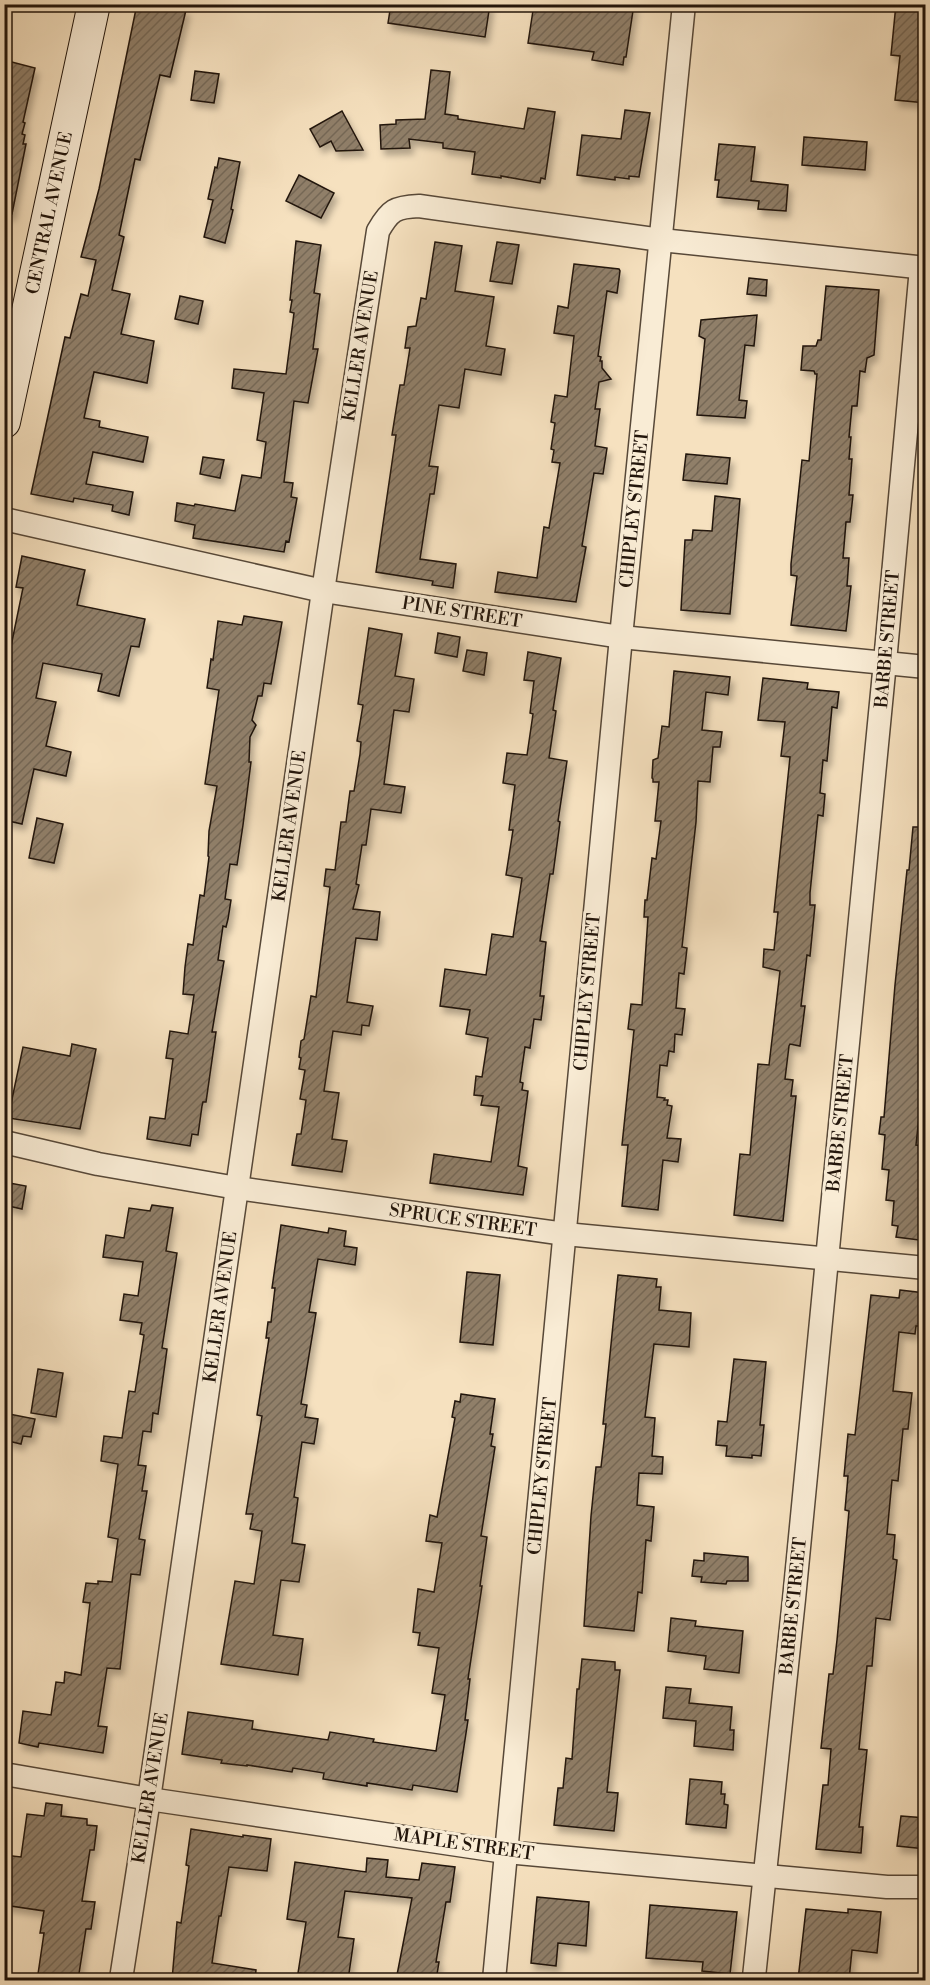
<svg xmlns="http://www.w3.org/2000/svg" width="930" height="1985" viewBox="0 0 930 1985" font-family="'Libre Bodoni',serif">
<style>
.building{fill:url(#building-hatch);stroke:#22150b;stroke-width:1.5;filter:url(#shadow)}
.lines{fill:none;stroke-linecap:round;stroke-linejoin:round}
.street-casing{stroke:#574838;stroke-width:25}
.secondary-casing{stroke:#22150b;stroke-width:34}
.street{stroke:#f9ecd5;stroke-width:22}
.secondary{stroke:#f9ecd5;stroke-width:32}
.labels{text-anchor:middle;stroke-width:6;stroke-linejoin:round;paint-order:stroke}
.street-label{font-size:18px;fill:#22150b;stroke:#f9ecd5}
</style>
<defs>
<pattern id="building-hatch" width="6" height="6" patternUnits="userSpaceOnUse" patternTransform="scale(1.5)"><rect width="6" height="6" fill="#907f69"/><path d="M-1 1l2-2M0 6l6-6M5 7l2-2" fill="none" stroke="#756755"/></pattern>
<filter id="shadow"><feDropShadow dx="3.5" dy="6" stdDeviation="3" flood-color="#0004"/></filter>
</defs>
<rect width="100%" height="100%" fill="#f6e1bf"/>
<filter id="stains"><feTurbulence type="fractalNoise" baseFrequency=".00333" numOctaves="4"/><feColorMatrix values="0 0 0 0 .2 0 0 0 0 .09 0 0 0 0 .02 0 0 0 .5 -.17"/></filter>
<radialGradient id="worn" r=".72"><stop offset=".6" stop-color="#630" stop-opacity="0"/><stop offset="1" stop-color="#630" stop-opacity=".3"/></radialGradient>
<g class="building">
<path d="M137,4H160L186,10L170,77L160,75L140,160L135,159L119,235L124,237L112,290L130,294L121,334L154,341L147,383L94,372L84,418L100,421L99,427L148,437L143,462L93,452L86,484L133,492L129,515L112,511L113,505L74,498L73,502L31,494L65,337L70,338L81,294L88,296L96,260L81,257L99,189Z"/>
<path d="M391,4H490L485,37L388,23Z"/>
<path d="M534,4H634L626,57H624L623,65L592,60L594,52L528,43Z"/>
<path d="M896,4H926V103L895,100L900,56L891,55Z"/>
<path d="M4,60L35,68L23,122L25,123L22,134L25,135L23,144H26L12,214H4Z"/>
<path d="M431,70L450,72L445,114L458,116V119L524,129L528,108L555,112L545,179L541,178L540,183L501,176V178L472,174L475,152L443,148V143L409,139L410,148L381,149L380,125L396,124V120L425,119Z"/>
<path d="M195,71L219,74L214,103L191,100Z"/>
<path d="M625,110L650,113L639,177L629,176V179L615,177V180L577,175L582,135L621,139Z"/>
<path d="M342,111L363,150L336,151L331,141L320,147L310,129Z"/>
<path d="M804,137L867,142L865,170L802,165Z"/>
<path d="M719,144L755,147L751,181L788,185L786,211L758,209L759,201L717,197L719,180H715Z"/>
<path d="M219,158L240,162L231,209L233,210L225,243L204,237L213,200L208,199L215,167L217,168Z"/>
<path d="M299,175L334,193L321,218L286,201Z"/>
<path d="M296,241L321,245L314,293L320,294L313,349H318L308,403L294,401L284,482L293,483L291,497L297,498L289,542L286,541L284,552L193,538L195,525L175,521L177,503L194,506L195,504L235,511L242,475L261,478L266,442L257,440L264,393L232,388L234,369L286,374L294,313L290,312L292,300H290Z"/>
<path d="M435,242L462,246L455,291L494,297L486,346L505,349L501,375L465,369L459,408L439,405L429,466L438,467L434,494H430L420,559L456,564L453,588L432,585L433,581L376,572L396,435H392L400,385H404L410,348H405L408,327L416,326L421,298L426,299Z"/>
<path d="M497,242L519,245L512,284L490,281Z"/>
<path d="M574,264L619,269L620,271L617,293L607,291L598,356L601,357L600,361H602V368L611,379L599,382L595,409H600L595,446L607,448L603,474L594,473L582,546L586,547L576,602L495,592L498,572L537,578L544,527L549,528L560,463L552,462L554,450L551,449L555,423L551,422L555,395L567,397L574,336L554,333L558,306L568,308Z"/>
<path d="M749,278L767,280L766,296L747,294Z"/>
<path d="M826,286L879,290L874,355L867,358L865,372L860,371L857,406H852L849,437H851L849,459H852L849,495H853L850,522H846L843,558H849L847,586H851L846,631L791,625L797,576L791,575V564L802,460L809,461L817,374H815L814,371L801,370L803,346H816L818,340H821Z"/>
<path d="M180,296L203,301L198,324L175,319Z"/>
<path d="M757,315L754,346L745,345L739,400L747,401L745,418L697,415L705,339L699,336L701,320Z"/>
<path d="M686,454L730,458L727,484L683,480Z"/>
<path d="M203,457L224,460L220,478L200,474Z"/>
<path d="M715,496L740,499L730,614L681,610L685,540H692L693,530L712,531Z"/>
<path d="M22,556L85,570L77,605L145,619L139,647L131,646L119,696L98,691L102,674L43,663L36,698L56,702L46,746L71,752L66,776L34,769L22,824L4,820V655L9,656L23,588L16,587Z"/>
<path d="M244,616L282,622L271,684L264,683L262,696H258L252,720L256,725L250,737L249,762H251L243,825L237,865L230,864L225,899L231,900L228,919L226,927L223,926L218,960L224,961L212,1032H216L206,1102H203L202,1106L198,1135L192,1134L190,1146L147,1139L150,1117L165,1119L173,1059L166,1058L170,1031L188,1034L194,995L183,994L185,967L188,944L193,945L200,895L204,896L209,857L208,856L209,831L217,786L205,784L219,690L207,688L211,659L213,660L218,621L242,625Z"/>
<path d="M369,628L402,634L395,676L414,679L409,712L394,710L384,784L405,787L401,813L371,809L366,845H362L356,884L359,885L353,909L380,912L377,940L356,938L347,1002L373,1006L369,1026L362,1025L361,1035L333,1031L324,1091L339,1093L332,1139L347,1141L342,1172L292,1165L297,1134H301L306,1100L300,1099L305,1070L299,1069L301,1058L299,1057L301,1041L304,1039L311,996L316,997L330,887L324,886L326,869L335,870L341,822H346L350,791H354L360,754L361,742L357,741L363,705L358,704Z"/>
<path d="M438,633L460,637L457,657L435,653Z"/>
<path d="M467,650L487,653L484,675L463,671Z"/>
<path d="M528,652L561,658L553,710L556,711L549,758L567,761L558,821L560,822L553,874H550L540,941L546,942L540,996H544L541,1020L534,1019L530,1048L525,1047L520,1082L523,1083L522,1090L528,1091L518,1166L527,1168L523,1195L430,1183L434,1154L491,1162L499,1107L481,1105L483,1096L474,1095L476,1076L482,1077L488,1038L466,1034L470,1010L440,1006L445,969L486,975L492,934L513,937L522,878L506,875L513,830H509L515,785L503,783L507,753L527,755L533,714L530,713L534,681L524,680Z"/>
<path d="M674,671L730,677L728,695L706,692L702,730L722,732L720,747H713L710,782L698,781L696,822L682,947L687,948L684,974L679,973L676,1008L685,1009L682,1035L675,1034L674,1052L669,1051L667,1066L660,1065L657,1097L665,1098L664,1100H668L667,1105L672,1106L667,1138L681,1139L678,1162L663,1160L658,1210L622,1206L628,1145H622L634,1030L628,1029L631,1004L642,1005L648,917H644L645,900H647L652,858L656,859L661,821H655L659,782H653V779L652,778L653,760L658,758L662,726L669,727Z"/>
<path d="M763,678L808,683L807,689L839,692L837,708L832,707L827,761L823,760L820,793L825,794L823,816L818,815L810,893V905H815L810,956L807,955L801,1006H805L800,1046L790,1044L789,1046L785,1079L793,1080L791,1096H796L783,1221L734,1215L740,1154L750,1155L758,1064L769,1065L780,971L763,967L764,949L774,950L778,912H774L790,757L781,756L785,722L758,720Z"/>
<path d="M37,818L63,824L54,863L29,858Z"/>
<path d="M913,827H926V1051L916,1145L926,1146V1193L919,1240L896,1237L898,1226L892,1225L894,1201L886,1200L889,1170L882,1169L885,1135L879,1134L881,1117H884L895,985L907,870H909Z"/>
<path d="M72,1044L96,1049L80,1129L8,1118L23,1047L70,1056Z"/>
<path d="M4,1182L26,1186L22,1209L4,1205Z"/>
<path d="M152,1205L173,1208L166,1251L177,1253L162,1348L167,1349L158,1414L153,1413L151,1432L143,1431L138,1465L146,1466L142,1491H147L139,1539L145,1540L140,1575L131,1574L120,1669L107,1668L98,1726L107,1727L103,1753L39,1743L38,1747L19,1743L23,1711L51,1715L56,1682L64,1683L65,1672L81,1675L90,1603L83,1602L86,1583L98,1584V1581L112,1582L118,1539L108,1537L118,1464L101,1461L104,1436L122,1438L129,1391L135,1392L144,1335L140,1334L142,1323L120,1320L124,1294L138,1296L143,1262L103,1257L106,1235L124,1238L129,1208L150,1211Z"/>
<path d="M281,1225L328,1233L329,1228L346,1231L344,1246L357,1248L355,1265L318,1259L309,1312L316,1313L301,1404L307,1405L305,1417L318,1419L314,1444L302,1442L294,1497L298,1498L292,1543L305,1545L299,1582L281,1580L273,1635L303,1639L298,1675L221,1664L235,1581L254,1584L262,1531L250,1529L253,1514H246L262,1416L257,1415L269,1338H266L268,1322H271L275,1288H272Z"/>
<path d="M467,1272L500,1275L493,1345L460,1342Z"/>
<path d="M618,1275L657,1279L656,1287H661L659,1310L691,1313L689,1347L654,1344L645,1417L655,1418L652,1456L663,1457L662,1474L639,1473L637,1505L654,1507L651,1541L646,1540L642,1593L638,1592L634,1631L584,1626L591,1516L596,1467H601L606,1424H603Z"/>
<path d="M900,1290L925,1293L921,1326H916L915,1334L899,1332L893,1391L912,1393L908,1429H903L898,1481L892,1480L887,1534L895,1535L893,1559L897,1560L890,1620L876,1618L872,1666H867L859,1749L867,1750L859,1827H863L861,1853L816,1849L823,1785H828L831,1749L821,1748L829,1674H833L837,1640L849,1511L845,1510L848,1476H844L848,1434L855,1435L871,1295L899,1298Z"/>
<path d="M734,1359L766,1362L760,1425H764L761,1456L752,1455V1458L726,1456L727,1446L716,1445L718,1421L727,1422Z"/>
<path d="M38,1369L63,1373L56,1417L31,1413Z"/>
<path d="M461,1394L495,1399L490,1434H493L491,1446L495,1447L481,1536L487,1537L480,1586H482L468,1679H470L465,1720H468L457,1792L413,1785L412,1790L367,1783V1786L323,1779L324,1773L293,1768L292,1772L247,1765V1766L221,1763L222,1760L182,1754L188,1712L253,1721L252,1729L328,1740L330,1732L374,1739L373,1742L436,1751L445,1695L432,1693L439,1648L418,1645L420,1633L413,1632L418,1589L434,1592L442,1543L426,1541L430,1515L437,1517L455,1418L452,1417L455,1401L460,1402Z"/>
<path d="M4,1413L35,1419L31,1437L23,1436L21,1444L4,1440Z"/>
<path d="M704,1553L748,1557V1581H727L726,1584L701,1582L702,1577L692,1576L694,1560L704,1561Z"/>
<path d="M671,1618L696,1621L695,1626L743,1631L739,1673L704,1669L706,1656L668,1651Z"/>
<path d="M582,1659L615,1662V1670H620L607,1792L618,1793L614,1831L554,1825L558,1788H563L566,1758L572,1759L577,1689H579Z"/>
<path d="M666,1687L691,1689L689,1703L732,1707L730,1730H734L733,1750L694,1746L696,1721L663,1718Z"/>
<path d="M690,1779L722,1782L721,1794H725L724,1804L728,1805L726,1828L686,1824Z"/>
<path d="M46,1803L62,1805L61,1816L87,1819V1825L97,1826L94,1850H90L82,1901L95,1902L91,1929H86L78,1980L38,1974L44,1933H40L44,1911L4,1905V1855L21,1857L27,1814L44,1816Z"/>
<path d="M901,1816L926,1818V1849L897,1846Z"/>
<path d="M191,1829L243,1837V1835L271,1839L267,1871L229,1867L221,1916H219L212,1963L256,1970L255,1980H172L177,1922L181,1923L189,1866L186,1865Z"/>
<path d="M367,1858L388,1860L386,1877L419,1880L422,1863L455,1867L450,1902H446L436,1962H439L436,1980H396L412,1898L345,1891L338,1937L354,1939L348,1980L298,1973L306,1922L287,1919L295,1862L366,1872Z"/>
<path d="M537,1897L589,1902L586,1946L558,1943L556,1966L531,1963Z"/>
<path d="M650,1905L737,1912L730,1974L702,1971L703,1962L646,1958Z"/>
<path d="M806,1909L848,1913V1909L881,1912L877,1953L852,1950L849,1980H798Z"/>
</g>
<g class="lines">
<defs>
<g id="street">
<path d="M4,519L323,591L621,637L926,667"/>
<path d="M4,1142L98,1164L237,1188L565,1234L926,1268"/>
<path d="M4,1774L149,1799L505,1852L887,1887H926"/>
<path d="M754,1977L794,1599L885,662L921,268"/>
<path d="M121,1979L149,1799L323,591L378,231C390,210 395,207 419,206L661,240L926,268"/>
<path d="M494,1980L621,637L684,4"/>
</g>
<path id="secondary" d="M4,422L94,4"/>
</defs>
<use href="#street" class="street-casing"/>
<use href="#secondary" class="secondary-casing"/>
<use href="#street" class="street"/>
<use href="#secondary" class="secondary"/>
</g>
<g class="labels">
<g class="street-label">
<text transform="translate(49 213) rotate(-78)" y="6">CENTRAL AVENUE</text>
<text transform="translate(360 346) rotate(-81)" y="6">KELLER AVENUE</text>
<text transform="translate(634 509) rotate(-84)" y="6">CHIPLEY STREET</text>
<text transform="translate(462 612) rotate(9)" y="6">PINE STREET</text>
<text transform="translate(887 639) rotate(-85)" y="6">BARBE STREET</text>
<text transform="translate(289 826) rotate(-82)" y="6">KELLER AVENUE</text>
<text transform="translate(587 992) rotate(-85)" y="6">CHIPLEY STREET</text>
<text transform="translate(840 1123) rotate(-84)" y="6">BARBE STREET</text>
<text transform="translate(463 1220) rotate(8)" y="6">SPRUCE STREET</text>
<text transform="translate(220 1307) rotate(-82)" y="6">KELLER AVENUE</text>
<text transform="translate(542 1476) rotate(-84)" y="6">CHIPLEY STREET</text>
<text transform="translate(793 1606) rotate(-84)" y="6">BARBE STREET</text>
<text transform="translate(150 1788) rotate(-81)" y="6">KELLER AVENUE</text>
<text transform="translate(464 1844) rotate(8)" y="6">MAPLE STREET</text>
</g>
</g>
<rect width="930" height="1985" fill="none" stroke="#f6e1bf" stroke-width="24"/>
<rect x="6" y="6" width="918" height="1973" fill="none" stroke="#22150b" stroke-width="3"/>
<rect x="12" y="12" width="906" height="1961" fill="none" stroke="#22150b" stroke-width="1.5"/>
<rect width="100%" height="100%" filter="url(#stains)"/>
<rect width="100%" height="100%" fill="url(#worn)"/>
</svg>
